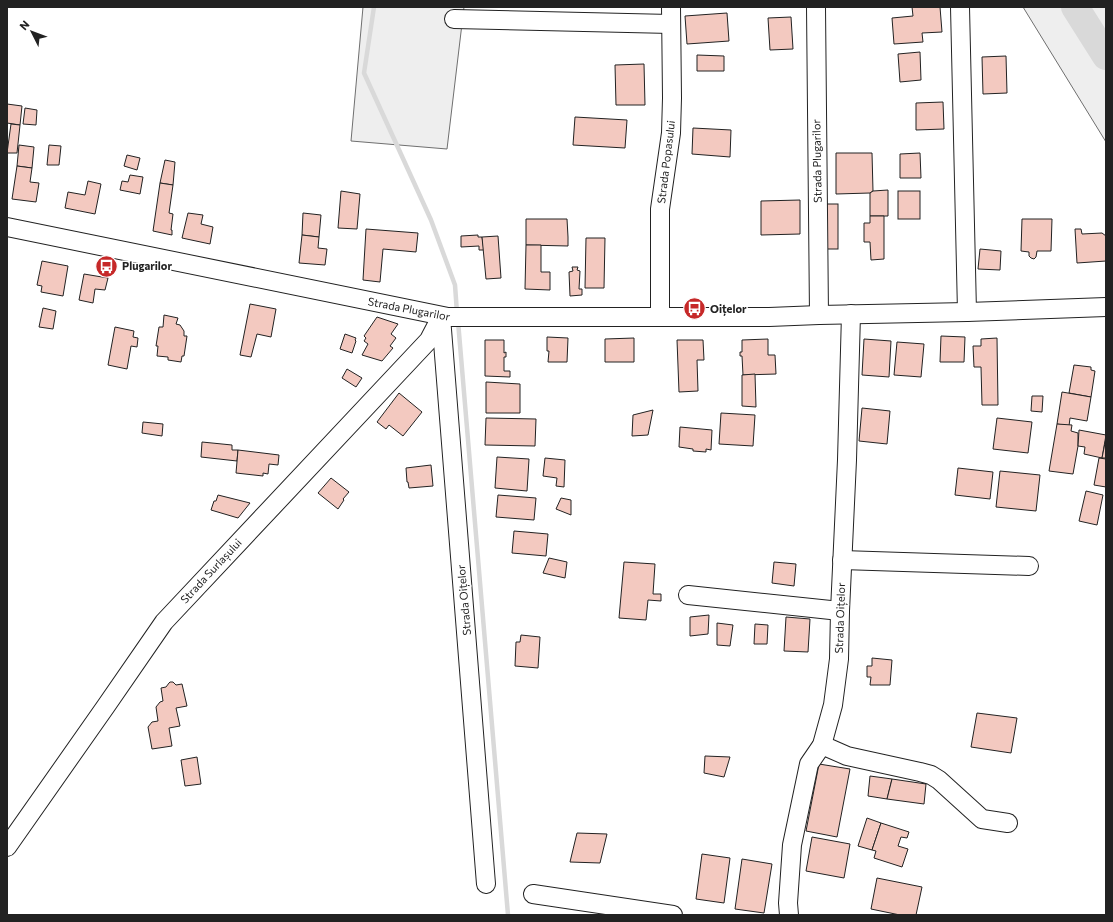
<svg xmlns="http://www.w3.org/2000/svg" width="1113" height="922" viewBox="0 0 1113 922" font-family="Commissioner,sans-serif">
<style>
.green{fill:#eee;stroke:#6f6f6f}
.lines{fill:none;stroke-linecap:round;stroke-linejoin:round}
.stream{stroke:#d9d9d9;stroke-width:4.5}
.river{stroke:#d9d9d9;stroke-width:28}
.building{fill:#f3c9c0;stroke:#222}
.minor-casing{stroke:#222;stroke-width:20}
.minor{stroke:#fff;stroke-width:18}
.labels{text-anchor:middle;stroke-width:3;stroke-linejoin:round;paint-order:stroke}
.street-label{font-size:11px;fill:#222;stroke:#fff}
.poi-label{font-size:11px;font-weight:bold;fill:#222;stroke:#fff;text-anchor:start}
</style>
<rect width="100%" height="100%" fill="#fff"/>
<g class="green">
<path d="M363,7H464L447,149L351,141Z"/>
<path d="M1023,7H1106V142Z"/>
</g>
<g class="lines">
<g class="stream">
<path d="M374,7L364,73L431,220L455,285L457,313"/>
<path d="M458,321L508,915"/>
</g>
<path class="river" d="M1075,7L1106,56"/>
</g>
<g class="building">
<path d="M912,7H940L942,32L922,33L923,42L894,44L892,18L913,16Z"/>
<path d="M727,13L729,41L687,44L685,16Z"/>
<path d="M791,17L793,49L770,50L768,18Z"/>
<path d="M920,52L921,80L900,82L898,54Z"/>
<path d="M697,55L724,56V71H697Z"/>
<path d="M1006,56L1007,93L983,94L982,57Z"/>
<path d="M644,64L645,105H616L615,65Z"/>
<path d="M943,102L944,129L916,130V103Z"/>
<path d="M7,104L22,106L20,125L7,123Z"/>
<path d="M25,108L37,110L36,125L23,124Z"/>
<path d="M575,117L627,120L625,148L573,145Z"/>
<path d="M11,124L20,125L17,153H7Z"/>
<path d="M693,128L731,130L730,157L692,154Z"/>
<path d="M19,145L34,147L32,168L17,166Z"/>
<path d="M49,145L61,146L59,165H47Z"/>
<path d="M836,153H872L873,191L870,193L836,194Z"/>
<path d="M920,153L921,178H900V154Z"/>
<path d="M127,155L140,158L137,170L124,166Z"/>
<path d="M165,160L175,162L173,185L160,183Z"/>
<path d="M17,166L32,168L30,182L39,183L36,202L12,199Z"/>
<path d="M130,175L143,177L140,194L120,190L122,181L128,182Z"/>
<path d="M88,181L101,184L95,214L65,208L68,192L85,195Z"/>
<path d="M160,183L173,185L169,213L173,214L171,230H172V235L153,231Z"/>
<path d="M888,190V216H870V193L873,191Z"/>
<path d="M341,191L360,194L357,229L338,228Z"/>
<rect x="898" y="191" width="22" height="28"/>
<path d="M800,200V234L761,235V201Z"/>
<rect x="819" y="204" width="19" height="45"/>
<path d="M188,213L203,215L201,224L213,227L210,244L182,238Z"/>
<path d="M303,213L321,215L319,237L302,235Z"/>
<path d="M870,216H884V259L871,260L870,242H864V223H870Z"/>
<path d="M526,219H567L568,237V246L526,245Z"/>
<path d="M1022,219H1052L1051,251H1037L1036,257L1034,259L1031,258L1029,256V252L1021,251Z"/>
<path d="M366,229L418,233L416,252L383,249L380,282L363,280Z"/>
<path d="M1075,229H1081L1082,234L1102,233L1106,236V261L1077,263Z"/>
<path d="M302,235L319,237L318,248L327,249L325,265L299,263Z"/>
<path d="M478,235V237H482L484,250H479V246L461,247V236Z"/>
<path d="M498,236L501,278L486,279L482,237Z"/>
<path d="M586,238H605L604,288H585Z"/>
<path d="M526,245H541V272H550V290L525,289Z"/>
<path d="M980,249L1001,251L1000,270L978,269Z"/>
<path d="M42,261L68,266L63,296L41,292L42,286L37,285Z"/>
<path d="M572,267H578L577,270L580,271L579,289H582V295L570,296L569,272L573,271Z"/>
<path d="M84,274L108,278L105,290L95,289L93,303L79,300Z"/>
<path d="M250,304L276,309L271,337L257,334L251,357L240,355Z"/>
<path d="M43,308L56,311L53,329L39,327Z"/>
<path d="M164,315L178,318L176,324L180,325L184,331V336H187L184,356H182L181,362L168,360V357L157,356L158,346H156L159,327H163Z"/>
<path d="M377,317L398,324L391,334L396,338L390,346L393,348L382,361L362,355L368,344L364,341L366,338L364,336Z"/>
<path d="M115,327L134,331L133,337L138,338L137,347L131,346L127,369L108,365Z"/>
<path d="M345,334L356,338L355,340L356,341L352,353L340,349Z"/>
<path d="M941,336L965,337L964,362H940Z"/>
<path d="M547,337L568,338L567,362H548L549,351H547Z"/>
<path d="M634,338V362H605V339Z"/>
<path d="M997,338L998,405H982L981,367H974L973,346H981V339Z"/>
<path d="M768,339V355H775L776,374L743,375L742,356H740V352H742V340Z"/>
<path d="M864,339L891,341L889,377L862,375Z"/>
<path d="M485,340H504V353L506,352V357H504V371H510V377L485,376Z"/>
<path d="M677,340H703L704,360H697L698,391L679,392Z"/>
<path d="M897,342L924,344L921,377L894,375Z"/>
<path d="M1074,365L1091,367V370L1095,371L1091,397L1069,393Z"/>
<path d="M347,369L362,378L356,387L342,378Z"/>
<path d="M755,374L756,407L742,406V375Z"/>
<path d="M486,382L520,384V413H486Z"/>
<path d="M1062,392L1091,397L1087,421L1070,418L1069,426L1057,424Z"/>
<path d="M399,393L422,412L403,436L389,425L386,429L377,422Z"/>
<path d="M1032,396H1043L1042,412L1031,411Z"/>
<path d="M862,408L890,411L887,444L859,441Z"/>
<path d="M653,410L648,435L632,436L633,415Z"/>
<path d="M721,413L755,415L753,446L719,444Z"/>
<path d="M486,418L536,419L535,446L485,445Z"/>
<path d="M997,418L1032,422L1028,453L993,449Z"/>
<path d="M143,422L163,424L162,436L142,433Z"/>
<path d="M1057,424L1072,425L1071,431L1078,433V446L1073,474L1049,471Z"/>
<path d="M680,427L712,430L711,450L706,449V452L693,451V449L679,447Z"/>
<path d="M1079,430L1106,435L1102,458L1084,454L1085,447L1078,446Z"/>
<path d="M1106,438V458H1102Z"/>
<path d="M202,442L232,445V450H238L237,461L201,457Z"/>
<path d="M238,450L279,455L278,465L269,464L268,474L263,473V476L236,473Z"/>
<path d="M497,457L529,459L527,491L495,488Z"/>
<path d="M545,458L565,460L564,487L556,486L557,478L543,476Z"/>
<path d="M1099,458L1106,459V487L1094,485Z"/>
<path d="M431,465L433,486L409,488L408,482H407L406,468Z"/>
<path d="M958,468L993,472L990,499L955,495Z"/>
<path d="M1000,471L1040,475L1036,511L996,507Z"/>
<path d="M331,478L349,492L343,499L344,500L338,509L318,493Z"/>
<path d="M1086,491L1103,495L1097,525L1079,521Z"/>
<path d="M218,495L250,503L238,518L211,510L214,501H216Z"/>
<path d="M498,495L536,498L534,520L496,517Z"/>
<path d="M561,498L571,500V515L556,509Z"/>
<path d="M514,531L548,534L546,556L512,553Z"/>
<path d="M549,558L567,562L565,578L543,573Z"/>
<path d="M624,562L655,564L653,594H661V601L648,600L646,620L619,618Z"/>
<path d="M774,562L796,564L794,586L772,583Z"/>
<path d="M709,615L708,634L690,636V617Z"/>
<path d="M786,617L810,619L808,652L784,651Z"/>
<path d="M717,623L733,625L730,646L717,645Z"/>
<path d="M755,624L768,625L767,644H754Z"/>
<path d="M521,635L540,637L538,668L515,666L516,642H520Z"/>
<path d="M872,658L892,660L890,685H870L871,677H867V666H872Z"/>
<path d="M170,682H173L176,685L182,684L187,706L176,708L180,726L169,728L172,746L152,749L148,727L152,722L158,721L156,707L160,702L163,701L161,688L166,687L169,683Z"/>
<path d="M977,713L1017,718L1011,753L971,747Z"/>
<path d="M705,756L730,757L724,777L704,773Z"/>
<path d="M197,757L201,784L185,786L181,760Z"/>
<path d="M819,764L850,769L837,837L806,831Z"/>
<path d="M870,776L892,779L887,799L868,796Z"/>
<path d="M892,779L926,784L924,804L887,799Z"/>
<path d="M867,818L881,823L872,850L858,846Z"/>
<path d="M881,823L909,832L907,838L901,837L898,846L908,849L902,867L874,858L876,851L872,850Z"/>
<path d="M577,833L607,834L600,863L570,862Z"/>
<path d="M812,837L850,844L844,878L806,871Z"/>
<path d="M702,854L730,858L724,903L696,899Z"/>
<path d="M742,859L772,864L764,913L735,909Z"/>
<path d="M877,878L922,887L916,915H900L871,909Z"/>
</g>
<g class="lines">
<defs>
<g id="minor">
<path d="M816,7L819,315"/>
<path d="M960,7L967,312"/>
<path d="M454,19L671,24"/>
<path d="M7,227L448,317H769L819,315L967,312L1106,307"/>
<path d="M441,317L486,884"/>
<path d="M660,317V209L671,133L672,98L671,7"/>
<path d="M842,560L1029,566"/>
<path d="M688,595L840,611"/>
<path d="M822,745L847,756L920,772L931,775L939,780L982,819L1008,823"/>
<path d="M7,847L106,706L164,622L429,340L441,317"/>
<path d="M533,894L673,915"/>
<path d="M789,915L788,903L792,845L809,764L822,745L833,705L839,659L840,611L847,460L851,314"/>
</g>
</defs>
<use href="#minor" class="minor-casing"/>
<use href="#minor" class="minor"/>
</g>
<defs>
<symbol id="bus-disc" viewBox="-11 -11 22 22"><circle r="9.5" fill="#c62828" stroke="#fff"/><path d="M-5-6H5V4H4V6H2V4H-2V6H-4V4H-5ZM-3.5-4V0h7V-4ZM-3.5 1.2v1.5H-2V1.2ZM2 1.2v1.5H3.5V1.2Z" fill="#fff"/></symbol>
</defs>
<g fill-rule="evenodd">
<use href="#bus-disc" x="94" y="254" width="25" height="25"/>
<use href="#bus-disc" x="682" y="296" width="25" height="25"/>
</g>
<g class="labels">
<g class="street-label">
<text transform="translate(817 161) rotate(-91)" y="4">Strada Plugarilor</text>
<text transform="translate(666 162) rotate(-83)" y="4">Strada Popasului</text>
<text transform="translate(409 309) rotate(11)" y="4">Strada Plugarilor</text>
<text transform="translate(211 571) rotate(-47)" y="4">Strada Surlașului</text>
<text transform="translate(464 600) rotate(-95)" y="4">Strada Oițelor</text>
<text transform="translate(840 618) rotate(-88)" y="4">Strada Oițelor</text>
</g>
<g class="poi-label">
<text x="122" y="270">Plugarilor</text>
<text x="710" y="313">Oițelor</text>
</g>
</g>
<rect width="1113" height="922" fill="none" stroke="#222222" stroke-width="16"/>
<g transform="translate(32 32) rotate(312)" stroke="#ffffff" stroke-width="3" paint-order="stroke">
<path d="M0-3L7 15L0 10L-7 15Z" fill="#222222"/>
<text y="-6" font-size="11" font-weight="bold" text-anchor="middle" fill="#222222">N</text>
</g>
</svg>
